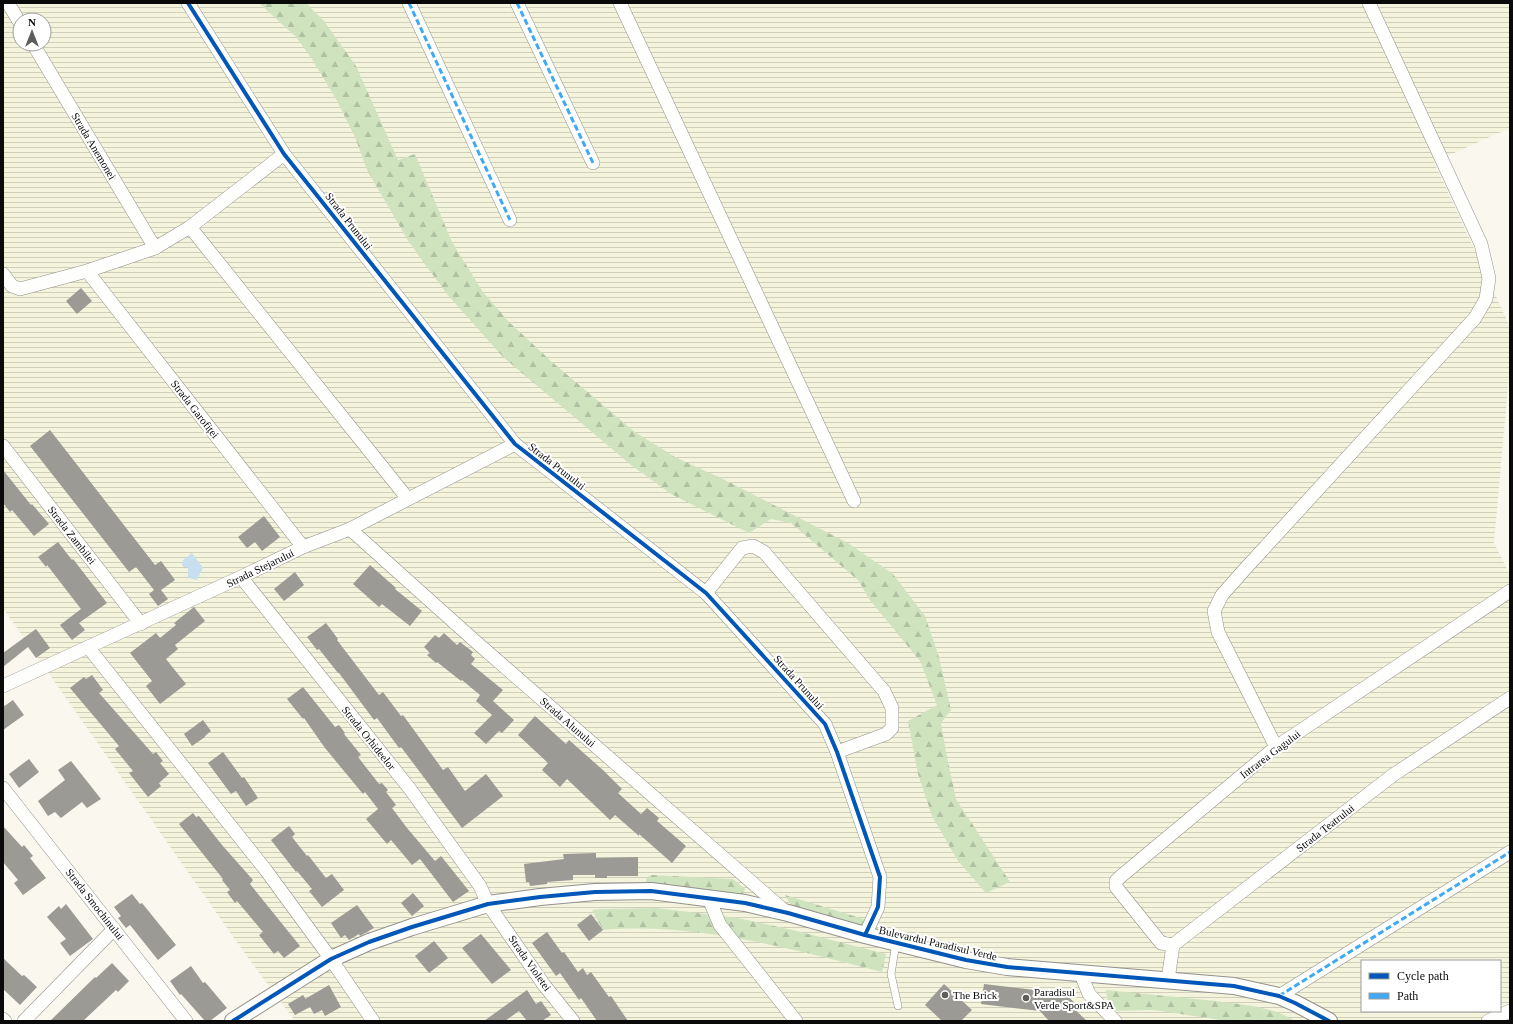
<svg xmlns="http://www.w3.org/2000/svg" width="1513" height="1024" viewBox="0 0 1513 1024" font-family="Georgia,serif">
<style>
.farmland{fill:url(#farmland-rules);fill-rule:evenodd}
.forest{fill:url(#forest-firs)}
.water{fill:#c8dfef}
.building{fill:#9c9a94}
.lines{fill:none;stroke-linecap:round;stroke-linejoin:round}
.service-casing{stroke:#92918d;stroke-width:8}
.minor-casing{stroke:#92918d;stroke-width:14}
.tertiary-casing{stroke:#92918d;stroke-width:18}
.service{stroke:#fefefc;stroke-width:7}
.minor{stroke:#fefefc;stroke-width:13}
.tertiary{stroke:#fefefc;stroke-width:16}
.quiet{stroke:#3fa9f5;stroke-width:3;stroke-dasharray:6 3;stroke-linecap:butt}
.cycleway-casing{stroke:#fff;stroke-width:6}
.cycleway{stroke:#0057b8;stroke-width:4}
.poi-dot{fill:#5e5d5a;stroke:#fff;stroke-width:1.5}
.labels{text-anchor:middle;stroke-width:4;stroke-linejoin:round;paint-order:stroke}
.street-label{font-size:11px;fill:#0a0a0a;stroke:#fff}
.poi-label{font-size:11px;fill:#0a0a0a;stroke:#fff;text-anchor:start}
</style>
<defs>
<pattern id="farmland-rules" width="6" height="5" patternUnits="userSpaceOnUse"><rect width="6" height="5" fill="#f4f3dc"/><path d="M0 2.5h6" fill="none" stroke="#d0cfbb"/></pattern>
<pattern id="forest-firs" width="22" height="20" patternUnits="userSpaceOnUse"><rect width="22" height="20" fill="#d0e3bf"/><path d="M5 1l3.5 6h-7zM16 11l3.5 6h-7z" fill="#b1c1a3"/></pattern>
</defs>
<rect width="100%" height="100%" fill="#f9f7ee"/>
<path class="farmland" d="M3,3H1510V128L1434,162L1510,327V364L1494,543L1510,575V1021H295L246,955L3,608ZM20,20H44V44H20ZM1362,961H1500V1011H1362Z"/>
<g class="forest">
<path d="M259,3H306L324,21L356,66L398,160L415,154L452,242L483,292L510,323L552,362L635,432L675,457L725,480L848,543L893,574L925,616L939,657L951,710L941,723L946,752L956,799L1010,882L986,893L958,861L932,816L918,774L908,721L937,705L920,661L869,599L859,581L791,523L771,519L749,533L671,494L631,465L503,357L447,294L424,263L407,239L367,170L355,137L336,99L312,59L296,37Z"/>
<path d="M652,875L733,879L745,889L742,898L645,885L647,877Z"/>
<path d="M785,895L877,923L875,938L796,913Z"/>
<path d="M657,908L738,918L797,931L886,954L882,972C794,949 694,922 603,930L592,910L601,909Z"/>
<path d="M1106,990C1142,994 1179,997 1216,1001C1242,1005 1272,1006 1295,1021H1227L1154,1010L1109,1011Z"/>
</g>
<path class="water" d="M192,553L203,568L197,580L192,579L188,577V567H184L182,565L183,560Z"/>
<g class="building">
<path d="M81,288L92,301L77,314L66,301Z"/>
<path d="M50,430L155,565L161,561L175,580L161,590L168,599L158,606L149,594L154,590L136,567L129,572L30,446Z"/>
<path d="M3,470L31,505L32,504L49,524L34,536L12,510L10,512L3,503Z"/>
<path d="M264,516L280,537L262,551L255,542L247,548L238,537Z"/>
<path d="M58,542L72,560L73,559L107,603L79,623L85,630L72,640L60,625L81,609L47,565L46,567L38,557Z"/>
<path d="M370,565L396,588L395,589L422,611L410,626L382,604L379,607L353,584Z"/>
<path d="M295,572L304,585L284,601L274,589Z"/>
<path d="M194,607L205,621L175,645L178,649L166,659L186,684L160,704L146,686L152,681L130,653L156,633L160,638L176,625L174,623Z"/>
<path d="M326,623L338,639L337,640L379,695L383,692L401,716L403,715L443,770L448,767L465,791L486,774L503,796L462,828L401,747L399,748L377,718L374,720L339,673H338L319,649L317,650L307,637Z"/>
<path d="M36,629L50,648L36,658L28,647L3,667V653Z"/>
<path d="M444,633L457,645L460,642L473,652L471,655L475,659L471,664L503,690L493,701L514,720L502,733L499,731L486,744L474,733L492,715L476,701L480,695L462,680L461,681L437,662L436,663L427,655L430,653L424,647L435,635L439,638Z"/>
<path d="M92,675L103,690L99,693L153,754L156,752L163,761L160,763L169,774L159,783L161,786L148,797L129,773L133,771L115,749L119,746L70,688L84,677L86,679Z"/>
<path d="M303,687L335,727L339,725L345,733L344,734L361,755L358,757L379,784L382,783L388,790L386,792L396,805L392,808L407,828L435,861L441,856L469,891L453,902L420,859L412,865L391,840L387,844L366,819L378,809L365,792L363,794L325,748L304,718L303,719L287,699Z"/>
<path d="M13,700L24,715L3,730V707Z"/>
<path d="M535,716L566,744L569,740L604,771L622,789L618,793L641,814L647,808L659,818L657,821L686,846L672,863L639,834V836L615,815L610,820L567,779L560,787L542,770L548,763L518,735Z"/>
<path d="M203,720L211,731L205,736V737L192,746L184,734Z"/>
<path d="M223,752L242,778L244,777L258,798L246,806L236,791L231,794L208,763Z"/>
<path d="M29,759L39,772L19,788L9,774Z"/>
<path d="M71,761L101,799L87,808L82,802L61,818L55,812L48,816L38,801L65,780L58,770Z"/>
<path d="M193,813L196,817L199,816L222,845L253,880L250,884L300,946L284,958L278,951L274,954L259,935L263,932L237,901L235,903L227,892L230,890L222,880L223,879L179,824Z"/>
<path d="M3,826L22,847L24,845L33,856L30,858L46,878L23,895L14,883L18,880L3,862Z"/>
<path d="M289,826L295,834L292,837L307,856L308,855L326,878L332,874L344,890L322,907L309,891L312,889L297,871L296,872L271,840Z"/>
<path d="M596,853V858L638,857V876H607V878H595V875H573V880L547,882V884L530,886L529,882H526L524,864L564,859L563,854Z"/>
<path d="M413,893L424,906L412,916L401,903Z"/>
<path d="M132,894L140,904L142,903L176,945L158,960L130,925L126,928L118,918L121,916L114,907Z"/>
<path d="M66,904L93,939L70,956L60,943L66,939L47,917L59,906L61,909Z"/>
<path d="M357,905L374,928L360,936L359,934L349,940L345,935L341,938L331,923Z"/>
<path d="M591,914L603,930L589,941L577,925Z"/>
<path d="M547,932L562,953L564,952L578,972L583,968L587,975L591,972L609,997L611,996L628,1021H597L581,998L579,1000L560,973L556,976L532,943Z"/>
<path d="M481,934L511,970L492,984L462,948Z"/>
<path d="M434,941L448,958L429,973L415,956Z"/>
<path d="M3,958L22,976L24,975L37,987L20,1005L3,989Z"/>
<path d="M112,963L129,981L118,992L116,990L83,1021H50L95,977L96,978Z"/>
<path d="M191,966L203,983L205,982L227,1008L210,1021H205L181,994L180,995L170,981Z"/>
<path d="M944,984L972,1010L961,1021H942L925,1005Z"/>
<path d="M984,984L1059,993L1062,991L1075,1003L1071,1006L1087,1021H1049L1040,1011L981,1004Z"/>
<path d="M329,985L341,1007L325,1016L322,1010L314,1014L310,1007L295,1015L288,1004L303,995L309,1005L305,999Z"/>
<path d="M527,990L536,1004L541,1001L551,1015L542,1021H527L519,1011L505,1021H484Z"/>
</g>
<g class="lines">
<defs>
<path id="service" d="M896,943L891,974L898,1006"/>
<g id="minor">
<path d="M8,3L20,23"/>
<path d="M188,3L284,154L515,444L706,593L825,724L837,752L880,877L878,907L865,935"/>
<path d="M409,3L510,220"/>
<path d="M517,3L593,163"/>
<path d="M620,3L854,501"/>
<path d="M33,44L155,248"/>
<path d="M190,227L408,499"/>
<path d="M87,271L303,547"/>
<path d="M3,274L12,286L20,289L87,271L155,248L190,227L284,154"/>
<path d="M3,446L141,624"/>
<path d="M350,529L475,641L787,913"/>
<path d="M241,577L410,789L480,886L488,904L544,985L573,1021"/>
<path d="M706,593L742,548L753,546L764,552L884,691L892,708V728L886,734L837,752"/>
<path d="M88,647L265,869L331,959L373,1021"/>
<path d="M3,686L241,577L303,547L350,529L515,444"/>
<path d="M1276,747L1218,632L1214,611L1222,595L1245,569L1475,318L1486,299L1489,278L1481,244L1369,3"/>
<path d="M3,788L186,1021"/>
<path d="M709,899L720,925L796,1021"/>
<path d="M1173,945L1161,943L1116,887V881L1120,877L1276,747L1510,591"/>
<path d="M1173,945L1393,775L1510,698"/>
<path d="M1080,972L1089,994L1115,1021"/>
<path d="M1168,980L1173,945"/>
<path d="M1279,996L1510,852"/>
<path d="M3,1019L5,1021"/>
<path d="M24,1021L114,929"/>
<path d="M1488,1021L1510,1011"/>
</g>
<path id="tertiary" d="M233,1021L331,959L369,942L412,927L488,904L540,897L595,892L651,891L745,903L788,913L865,935L966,960L1007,967L1234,986L1279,996L1295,1003L1329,1021"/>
</defs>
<use href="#service" class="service-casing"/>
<use href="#minor" class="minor-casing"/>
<use href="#tertiary" class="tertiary-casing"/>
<use href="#service" class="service"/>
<use href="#minor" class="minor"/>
<use href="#tertiary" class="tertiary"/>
<g class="quiet">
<path d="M409,3L510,220"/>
<path d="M517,3L593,163"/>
<path d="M1279,996L1510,852"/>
</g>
<defs>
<g id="cycleway">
<path d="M188,3L284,154L515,444L706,593L825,724L837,752L880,877L878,907L865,935"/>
<path d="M233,1021L331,959L369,942L412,927L488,904L540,897L595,892L651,891L745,903L788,913L865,935L966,960L1007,967L1234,986L1279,996L1295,1003L1329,1021"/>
</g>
</defs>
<use href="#cycleway" class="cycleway-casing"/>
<use href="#cycleway" class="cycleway"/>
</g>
<g class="poi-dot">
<circle cx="945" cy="995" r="4"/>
<circle cx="1026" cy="998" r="4"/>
</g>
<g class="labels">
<g class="street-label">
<text transform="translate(94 146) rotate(59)" y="4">Strada Anemonei</text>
<text transform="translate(349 221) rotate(52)" y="4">Strada Prunului</text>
<text transform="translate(195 409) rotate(52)" y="4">Strada Garofiței</text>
<text transform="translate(557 466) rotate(38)" y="4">Strada Prunului</text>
<text transform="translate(72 535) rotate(52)" y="4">Strada Zambilei</text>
<text transform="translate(260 568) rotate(-26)" y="4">Strada Stejarului</text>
<text transform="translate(799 682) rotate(48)" y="4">Strada Prunului</text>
<text transform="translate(568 722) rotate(41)" y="4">Strada Alunului</text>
<text transform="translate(369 738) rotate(51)" y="4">Strada Orhideelor</text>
<text transform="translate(1270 754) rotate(-37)" y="4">Intrarea Gagului</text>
<text transform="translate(1325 828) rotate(-38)" y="4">Strada Teatrului</text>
<text transform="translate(95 904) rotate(52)" y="4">Strada Smochinului</text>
<text transform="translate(938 943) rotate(13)" y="4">Bulevardul Paradisul Verde</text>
<text transform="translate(530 963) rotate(55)" y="4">Strada Violetei</text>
</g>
<g class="poi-label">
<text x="1034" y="996">Paradisul<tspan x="1034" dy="13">Verde Sport&amp;SPA</tspan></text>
<text x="953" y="999">The Brick</text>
</g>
</g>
<rect width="1513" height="1024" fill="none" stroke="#0a0a0a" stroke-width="8"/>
<rect x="1361" y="960" width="140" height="52" fill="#ffffff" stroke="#9d9d9d"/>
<rect x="1369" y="973" width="20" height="6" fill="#0057b8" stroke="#9d9d9d"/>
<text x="1397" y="980" font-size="12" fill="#0a0a0a">Cycle path</text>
<rect x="1369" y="993" width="20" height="6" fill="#3fa9f5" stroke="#9d9d9d"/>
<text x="1397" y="1000" font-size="12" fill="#0a0a0a">Path</text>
<g transform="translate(32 32)"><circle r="19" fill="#ffffff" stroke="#9d9d9d"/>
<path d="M0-3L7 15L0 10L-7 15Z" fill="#5e5d5a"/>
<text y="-6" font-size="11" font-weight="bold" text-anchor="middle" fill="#0a0a0a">N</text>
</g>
</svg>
